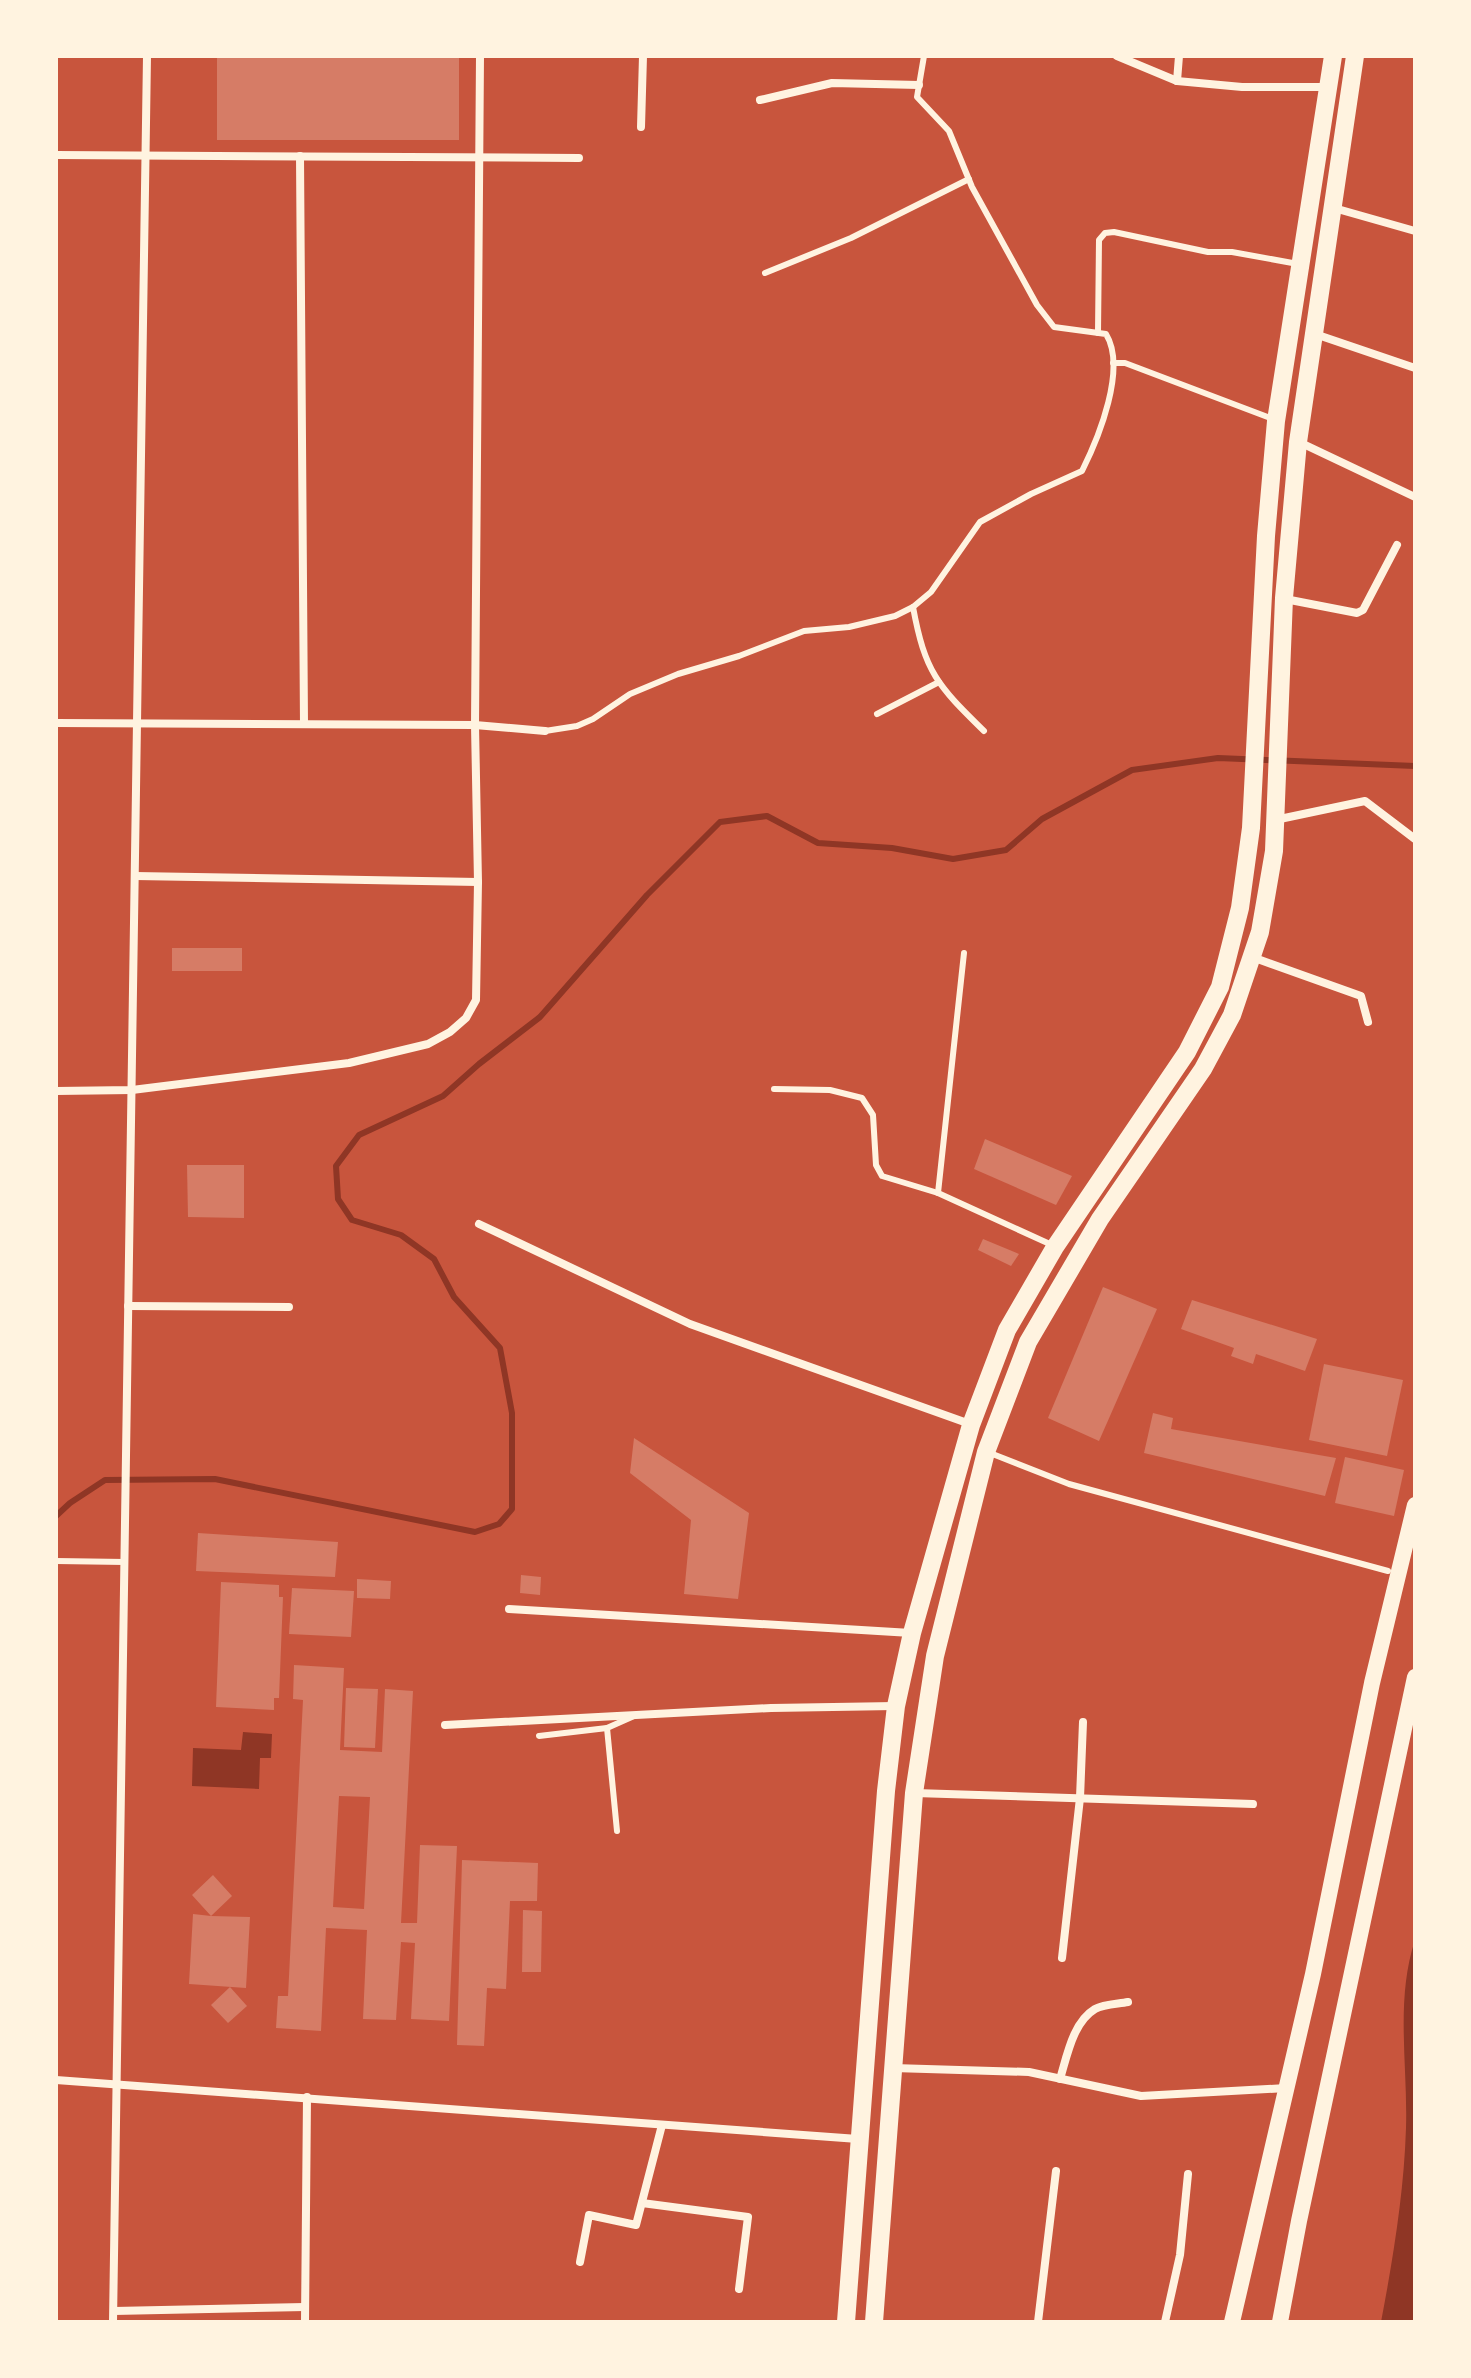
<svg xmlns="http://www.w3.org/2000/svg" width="1471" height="2378" viewBox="0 0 1471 2378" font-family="'Work Sans',sans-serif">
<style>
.water{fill:#8f3625}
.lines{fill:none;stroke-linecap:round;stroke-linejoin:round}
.stream{stroke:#8f3625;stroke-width:6}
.building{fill:#d67c66;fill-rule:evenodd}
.service{stroke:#fff3e0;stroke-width:6}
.minor{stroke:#fff3e0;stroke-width:8}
.secondary{stroke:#fff3e0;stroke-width:16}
.primary{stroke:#fff3e0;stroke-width:18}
</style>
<rect width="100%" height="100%" fill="#c8553d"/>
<g class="water">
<path d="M243,1732L272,1734L271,1758H260L259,1789L192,1786L193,1748L241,1750Z"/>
<path d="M1415,1940V2322H1381C1393,2259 1404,2193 1406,2128C1408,2067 1395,2000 1415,1940Z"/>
</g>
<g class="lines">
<path class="stream" d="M56,1516L70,1503L105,1480L215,1479L475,1532L499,1524L512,1509V1413L500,1348L454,1297L434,1259L401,1235L352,1220L338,1199L336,1166L359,1135L443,1096L479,1064L540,1017L647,895L720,822L767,816L818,843L892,848L953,859L1006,850L1042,819L1132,770L1218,758L1415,766"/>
</g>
<g class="building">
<rect x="217" y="56" width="242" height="84"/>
<rect x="172" y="948" width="70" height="23"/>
<path d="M985,1139L1072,1176L1056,1205L974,1169Z"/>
<path d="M187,1165H244V1218L188,1217Z"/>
<path d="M983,1239L1019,1254L1011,1266L978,1250Z"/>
<path d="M1103,1287L1157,1309L1099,1441L1048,1418Z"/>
<path d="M1192,1300L1317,1339L1305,1371L1256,1354L1253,1364L1231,1356L1234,1348L1181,1329Z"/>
<path d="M1324,1364L1403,1380L1387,1456L1309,1440Z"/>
<path d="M1153,1413L1173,1418L1171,1429L1336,1458L1325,1496L1144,1453Z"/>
<path d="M634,1438L749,1513L738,1599L684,1594L691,1520L630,1473Z"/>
<path d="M1345,1457L1404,1470L1394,1516L1335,1503Z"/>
<path d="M198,1533L338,1542L335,1577L196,1571Z"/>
<path d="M521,1575L541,1577L540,1595L520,1593Z"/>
<path d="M357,1579L391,1581L390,1599L357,1598Z"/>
<path d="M221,1582L279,1585V1597H283L279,1698H274V1710L216,1707Z"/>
<path d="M292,1588L354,1591L351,1637L289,1634Z"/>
<path d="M294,1665L344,1668L340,1750L382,1752L385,1689L413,1691L401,1923H417L420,1845L457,1846L449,2021L411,2019L415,1943L401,1942L396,2020L363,2019L367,1930L326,1928L321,2031L276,2028L278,1996H288L303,1700L293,1699ZM339,1796L370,1797L364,1909L333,1907Z"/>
<path d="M346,1688L378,1689L375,1748L344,1747Z"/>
<path d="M462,1860L538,1863L537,1901H510L506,1989L487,1988L484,2046L457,2045Z"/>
<path d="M213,1875L232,1896L211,1916L250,1917L246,1988L189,1984L193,1914L211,1916L192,1895Z"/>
<path d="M523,1910L542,1911L541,1972H522Z"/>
<path d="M230,1987L247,2006L228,2023L211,2005Z"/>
</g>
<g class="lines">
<g class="service">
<path d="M765,273L851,238L969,179"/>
<path d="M1098,333L1099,240L1105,233L1114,232L1208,252H1232L1298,264"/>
<path d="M1113,363H1125L1273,419"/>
<path d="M913,607C925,672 937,685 984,731"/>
<path d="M877,714L939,682"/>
<path d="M545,731L577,726L593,719L630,694L678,674L739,656L804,631L849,627L895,616L913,607L931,592L980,522L1031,494L1082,471C1099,437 1127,368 1106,334L1054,327L1037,305L972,187L949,131L917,97L924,56"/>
<path d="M774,1089L830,1090L862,1098L873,1115L876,1165L882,1176L938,1193L1052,1245"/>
<path d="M938,1193L964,953"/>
<path d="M990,1453L1069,1484L1388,1571"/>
<path d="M56,1561L125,1562"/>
<path d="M607,1728L617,1831"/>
<path d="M539,1736L607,1728L634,1716"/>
</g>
<g class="minor">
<path d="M1117,56L1177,81L1242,87H1327"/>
<path d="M1177,81L1179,56"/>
<path d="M760,100L832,83L919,85"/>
<path d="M641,127L643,56"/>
<path d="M56,155L579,158"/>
<path d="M300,156L304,724"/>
<path d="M1334,208L1415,231"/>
<path d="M1315,334L1415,368"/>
<path d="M1299,442L1415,497"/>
<path d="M1285,599L1357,613L1363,610L1397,545"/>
<path d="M56,723L475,725L545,731"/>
<path d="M1275,820L1365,801L1415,839"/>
<path d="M135,876L478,882"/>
<path d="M1252,957L1361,996L1368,1022"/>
<path d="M56,1091L132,1090L349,1063L428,1044L450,1032L466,1018L476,1000L478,882L475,725L480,56"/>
<path d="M479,1224L690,1324L970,1424"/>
<path d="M128,1306L289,1307"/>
<path d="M509,1609L911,1633"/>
<path d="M445,1725L771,1708L895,1706"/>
<path d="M915,1793L1253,1804"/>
<path d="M1062,1958L1080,1798L1083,1722"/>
<path d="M893,2068L1029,2072L1141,2096L1286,2088"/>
<path d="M1060,2079C1067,2056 1073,2022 1095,2009C1104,2004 1118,2004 1128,2002"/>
<path d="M56,2080L858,2139"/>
<path d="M642,2203L748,2217L739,2289"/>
<path d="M580,2262L589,2215L636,2225L662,2125"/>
<path d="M114,2311L305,2307"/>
<path d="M113,2322L147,56"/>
<path d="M305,2322L307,2097"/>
<path d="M1038,2322L1056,2171"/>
<path d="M1165,2322L1180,2255L1188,2174"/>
</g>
<g class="secondary">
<path d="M1232,2322L1313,1974L1372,1683L1415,1505"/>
<path d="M1280,2322L1299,2221L1415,1677"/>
</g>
<g class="primary">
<path d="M846,2322L886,1791L896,1706L912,1633L971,1425L1007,1330L1055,1247L1187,1052L1220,987L1240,908L1251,828L1266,536L1276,421L1333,56"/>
<path d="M874,2322L914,1793L935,1656L986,1452L1028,1342L1100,1219L1203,1069L1232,1015L1260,932L1274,851L1284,598L1298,442L1355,56"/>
</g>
</g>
<rect width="1471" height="2378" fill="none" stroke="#fff3e0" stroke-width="116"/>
</svg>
